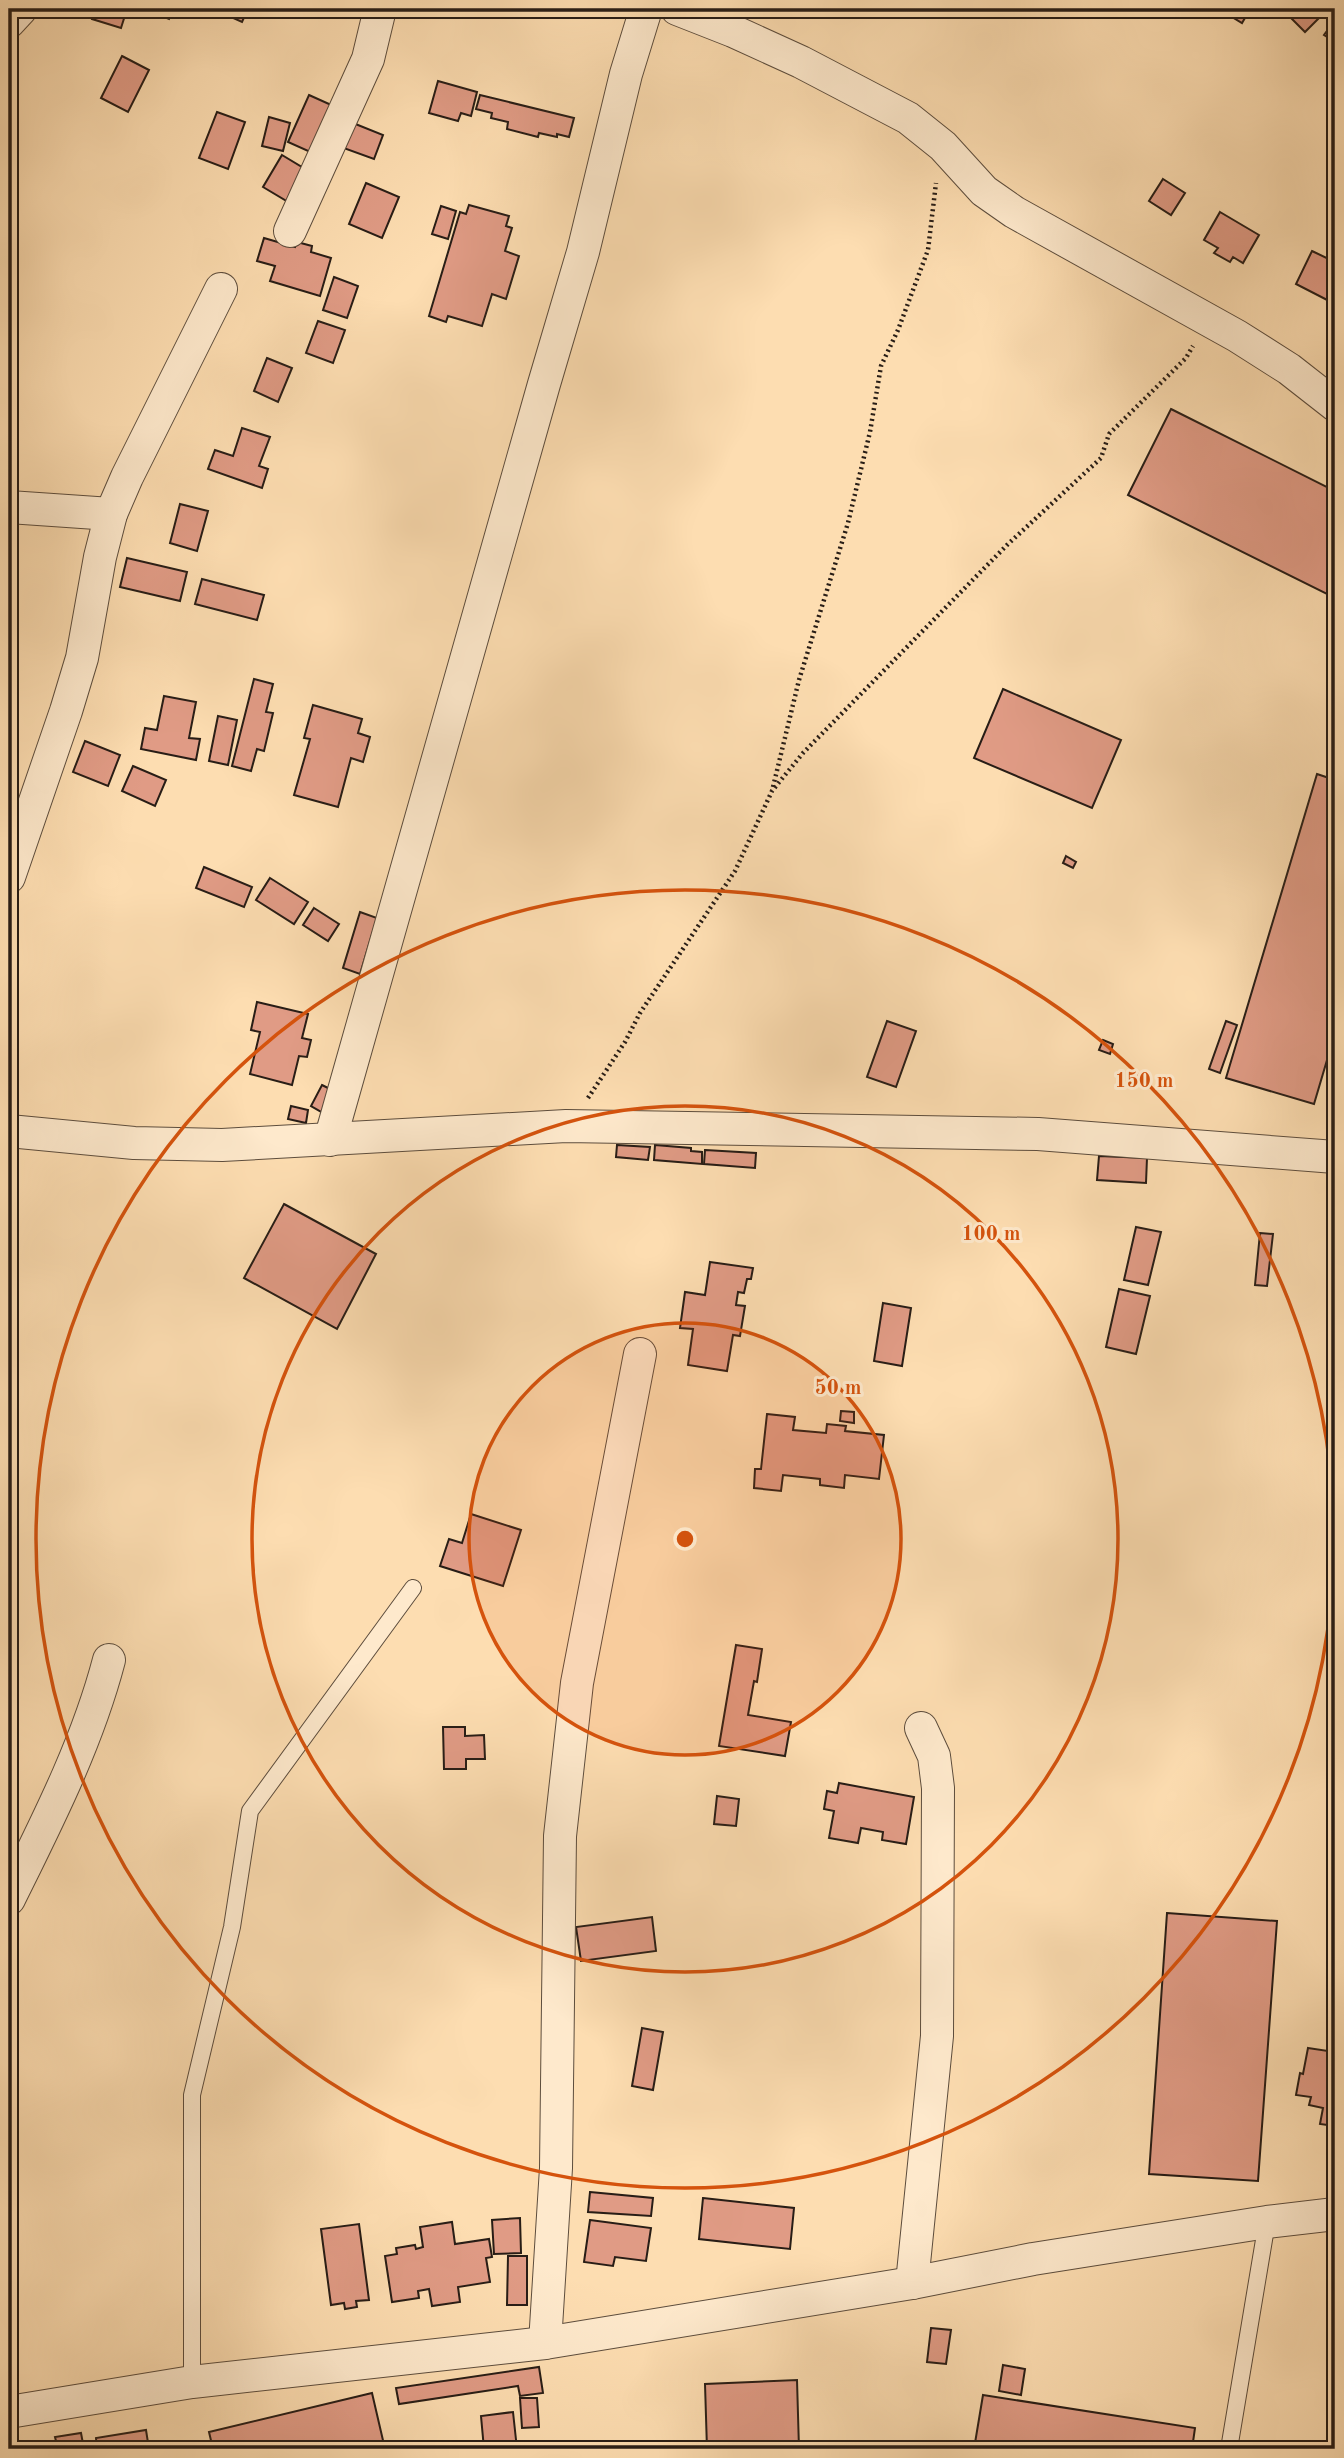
<svg xmlns="http://www.w3.org/2000/svg" width="1344" height="2458" viewBox="0 0 1344 2458" font-family="'Old Standard TT',serif">
<style>
.building{fill:#e09b85;stroke:#281d16;stroke-width:2}
.lines{fill:none;stroke-linecap:round;stroke-linejoin:round}
.service-casing{stroke:#5d4d3d;stroke-width:18}
.minor-casing{stroke:#5d4d3d;stroke-width:34}
.path{stroke:#281d16;stroke-width:4.5;stroke-dasharray:2 3.5;stroke-linecap:butt}
.service{stroke:#fee9cc;stroke-width:16}
.minor{stroke:#fee9cc;stroke-width:32}
.ring{fill:none;stroke:#d5530d;stroke-width:3.5}
.centre{fill:#d5530d;stroke:#fee9cc;stroke-width:3.5}
.ring-label{font-size:21px;text-anchor:middle;font-weight:bold;fill:#d5530d;stroke:#fee9cc;stroke-width:6;stroke-linejoin:round;paint-order:stroke}
</style>
<rect width="100%" height="100%" fill="#fdddb1"/>
<filter id="stains"><feTurbulence type="fractalNoise" baseFrequency=".00286" numOctaves="4"/><feColorMatrix values="0 0 0 0 .2 0 0 0 0 .09 0 0 0 0 .02 0 0 0 .5 -.17"/></filter>
<radialGradient id="worn" r=".72"><stop offset=".6" stop-color="#630" stop-opacity="0"/><stop offset="1" stop-color="#630" stop-opacity=".3"/></radialGradient>
<g class="building">
<path d="M95,9H127L121,28L92,19Z"/>
<path d="M152,9H172L169,19L151,12Z"/>
<path d="M235,9H248L242,22L231,17Z"/>
<path d="M1219,9H1246L1249,11L1242,23Z"/>
<path d="M1294,9H1315L1322,15L1305,32L1288,15Z"/>
<path d="M1335,20V42L1324,35Z"/>
<path d="M122,56L149,70L128,112L101,98Z"/>
<path d="M438,81L477,92L471,116L461,113L458,121L429,113Z"/>
<path d="M309,95L338,108L317,155L288,142Z"/>
<path d="M480,95L574,118L569,137L557,134V137L539,133L538,137L507,129L508,122L491,118L492,113L476,109Z"/>
<path d="M217,112L245,122L228,169L199,158Z"/>
<path d="M269,117L290,123L283,151L262,146Z"/>
<path d="M348,121L383,135L374,159L338,146Z"/>
<path d="M282,155L310,172L295,206L263,187Z"/>
<path d="M1163,179L1185,193L1171,215L1149,201Z"/>
<path d="M366,183L399,197L382,238L349,224Z"/>
<path d="M469,205L509,216L506,226L512,228L505,251L519,256L506,299L492,294L482,326L448,316L446,322L429,316L460,212L466,214Z"/>
<path d="M441,206L456,211L448,239L432,234Z"/>
<path d="M1220,212L1259,235L1243,263L1233,257L1230,262L1214,253L1218,248L1204,240Z"/>
<path d="M264,238L295,247L297,242L312,246L311,252L331,258L320,296L270,281L275,266L257,261Z"/>
<path d="M1312,251L1335,262V304L1296,284Z"/>
<path d="M334,277L358,286L347,318L323,310Z"/>
<path d="M318,321L345,330L333,363L306,353Z"/>
<path d="M267,358L292,368L278,402L254,391Z"/>
<path d="M1171,409L1335,491V598L1128,495Z"/>
<path d="M242,428L270,437L259,466L268,469L262,488L208,469L215,450L233,456Z"/>
<path d="M180,504L208,511L197,551L170,543Z"/>
<path d="M127,558L187,572L180,601L120,587Z"/>
<path d="M202,579L264,595L257,620L195,604Z"/>
<path d="M254,679L273,684L266,712L273,713L264,751L257,749L251,771L232,766Z"/>
<path d="M1003,689L1121,740L1092,808L974,758Z"/>
<path d="M164,696L196,702L189,738L200,739L196,760L141,749L145,728L157,730Z"/>
<path d="M313,705L362,719L358,733L370,737L363,762L351,758L338,807L294,795L310,739L304,738Z"/>
<path d="M218,716L237,720L228,765L209,761Z"/>
<path d="M85,741L120,755L108,786L73,772Z"/>
<path d="M133,766L166,780L155,806L122,791Z"/>
<path d="M1317,774L1335,780V1033L1314,1104L1226,1078Z"/>
<path d="M1066,856L1076,862L1073,868L1063,863Z"/>
<path d="M204,867L252,887L244,907L196,888Z"/>
<path d="M270,878L308,902L294,924L256,900Z"/>
<path d="M314,908L339,924L328,941L303,925Z"/>
<path d="M360,912L377,918L360,974L343,968Z"/>
<path d="M257,1002L308,1014L302,1038L311,1040L307,1057L299,1056L292,1085L250,1074L260,1032L251,1030Z"/>
<path d="M887,1021L916,1031L896,1087L867,1077Z"/>
<path d="M1226,1021L1237,1025L1220,1073L1209,1069Z"/>
<path d="M1103,1040L1113,1044L1110,1054L1099,1050Z"/>
<path d="M322,1085L336,1092L325,1114L311,1106Z"/>
<path d="M291,1106L308,1110L306,1123L288,1119Z"/>
<path d="M617,1145L650,1147L648,1160L616,1157Z"/>
<path d="M655,1145L691,1148V1151L702,1152V1164L654,1160Z"/>
<path d="M705,1150L756,1153L755,1168L704,1164Z"/>
<path d="M1099,1156L1147,1158L1146,1183L1097,1180Z"/>
<path d="M284,1204L376,1254L337,1329L244,1278Z"/>
<path d="M1136,1227L1161,1232L1148,1285L1124,1280Z"/>
<path d="M1260,1233L1273,1234L1267,1286L1255,1285Z"/>
<path d="M710,1262L753,1268L751,1279H747L744,1293L738,1292L736,1305L745,1306L740,1336L733,1335L727,1371L688,1365L693,1329L680,1328L685,1292L705,1295Z"/>
<path d="M1119,1289L1150,1296L1136,1354L1106,1347Z"/>
<path d="M883,1303L911,1308L902,1366L874,1361Z"/>
<path d="M841,1411L854,1412V1423L840,1421Z"/>
<path d="M767,1414L795,1417L793,1430L826,1433L827,1424L846,1426L845,1431L884,1435L879,1479L845,1475L844,1488L820,1485V1479L783,1475L781,1491L754,1488L755,1469H761Z"/>
<path d="M471,1514L521,1530L503,1586L440,1566L449,1539L462,1543Z"/>
<path d="M736,1645L762,1649L757,1682L754,1681L748,1715L791,1722L785,1756L719,1746Z"/>
<path d="M443,1727H465V1736L484,1735L485,1759H466V1769H444Z"/>
<path d="M839,1783L914,1797L906,1844L882,1840L883,1832L861,1828L858,1843L829,1838L834,1811L824,1809L827,1791L837,1793Z"/>
<path d="M717,1796L739,1799L736,1826L714,1824Z"/>
<path d="M1167,1913L1277,1921L1258,2181L1149,2174Z"/>
<path d="M652,1917L656,1951L581,1961L576,1927Z"/>
<path d="M642,2028L663,2032L653,2090L632,2086Z"/>
<path d="M1308,2048L1335,2052V2126L1320,2124L1323,2108L1309,2105L1311,2097L1296,2095L1300,2073L1303,2074Z"/>
<path d="M590,2192L653,2198L651,2216L588,2212Z"/>
<path d="M703,2198L794,2208L790,2249L699,2239Z"/>
<path d="M520,2218L521,2253L494,2254L492,2220Z"/>
<path d="M590,2220L651,2228L646,2261L615,2257L613,2266L584,2262Z"/>
<path d="M452,2222L455,2244L489,2239L492,2257L486,2258L490,2282L458,2287L460,2302L432,2306L429,2289L418,2291L419,2298L392,2302L385,2256L397,2254L396,2248L415,2245L416,2249L423,2247L420,2227Z"/>
<path d="M359,2224L369,2300L356,2301L357,2307L345,2309L344,2303L331,2305L321,2229Z"/>
<path d="M508,2256H527V2305H507Z"/>
<path d="M931,2328L951,2330L946,2364L927,2362Z"/>
<path d="M1003,2365L1025,2369L1021,2395L999,2391Z"/>
<path d="M539,2367L543,2393L520,2396L518,2386L399,2404L396,2388Z"/>
<path d="M797,2380L799,2449H707L705,2384Z"/>
<path d="M372,2393L385,2449H213L209,2432Z"/>
<path d="M983,2395L1195,2428L1192,2449H974Z"/>
<path d="M520,2398H537L539,2427L522,2428Z"/>
<path d="M513,2412L517,2449H484L481,2416Z"/>
<path d="M146,2430L149,2449H97L96,2438Z"/>
<path d="M81,2433L84,2449H58L55,2437Z"/>
</g>
<g class="lines">
<defs>
<g id="service">
<path d="M192,2382V2095L232,1927L250,1811L413,1588"/>
<path d="M1229,2449L1267,2222"/>
</g>
<g id="minor">
<path d="M677,9L733,31L801,62L908,118L943,146L984,191L1014,212L1237,336L1289,369L1335,405"/>
<path d="M9,22L21,9"/>
<path d="M290,231L368,59L380,9"/>
<path d="M9,507L111,514"/>
<path d="M9,877L66,711L82,658L100,557L111,514L127,477L221,289"/>
<path d="M9,1131L134,1143L222,1145L566,1126L1038,1134L1335,1157"/>
<path d="M330,1140L544,384L583,252L626,74L646,9"/>
<path d="M9,1899C47,1822 87,1744 109,1660"/>
<path d="M912,2283L937,2036L938,1788L934,1756L921,1728"/>
<path d="M545,2343L556,2168L560,1836L577,1683L640,1354"/>
<path d="M9,2412L192,2382L545,2343L912,2283L1033,2259L1267,2222L1335,2214"/>
</g>
</defs>
<use href="#service" class="service-casing"/>
<use href="#minor" class="minor-casing"/>
<g class="path">
<path d="M773,787L799,680L848,523L870,432L881,366L898,330L928,250L936,183"/>
<path d="M588,1098L625,1042L640,1013L735,871L772,791L803,753L1007,545L1101,458L1109,434L1186,358L1193,346"/>
</g>
<use href="#service" class="service"/>
<use href="#minor" class="minor"/>
</g>
<circle cx="685" cy="1539" r="216" fill="#d5530d" fill-opacity=".12"/>
<g class="ring">
<circle cx="685" cy="1539" r="216"/>
<circle cx="685" cy="1539" r="433"/>
<circle cx="685" cy="1539" r="649"/>
</g>
<circle cx="685" cy="1539" r="10" class="centre"/>
<g class="ring-label">
<text x="1144" y="1087">150 m</text>
<text x="991" y="1240">100 m</text>
<text x="838" y="1394">50 m</text>
</g>
<rect width="1344" height="2458" fill="none" stroke="#fdddb1" stroke-width="35"/>
<rect x="10" y="10" width="1323" height="2437" fill="none" stroke="#281d16" stroke-width="3.5"/>
<rect x="18" y="18" width="1309" height="2423" fill="none" stroke="#281d16" stroke-width="2"/>
<rect width="100%" height="100%" filter="url(#stains)"/>
<rect width="100%" height="100%" fill="url(#worn)"/>
</svg>
